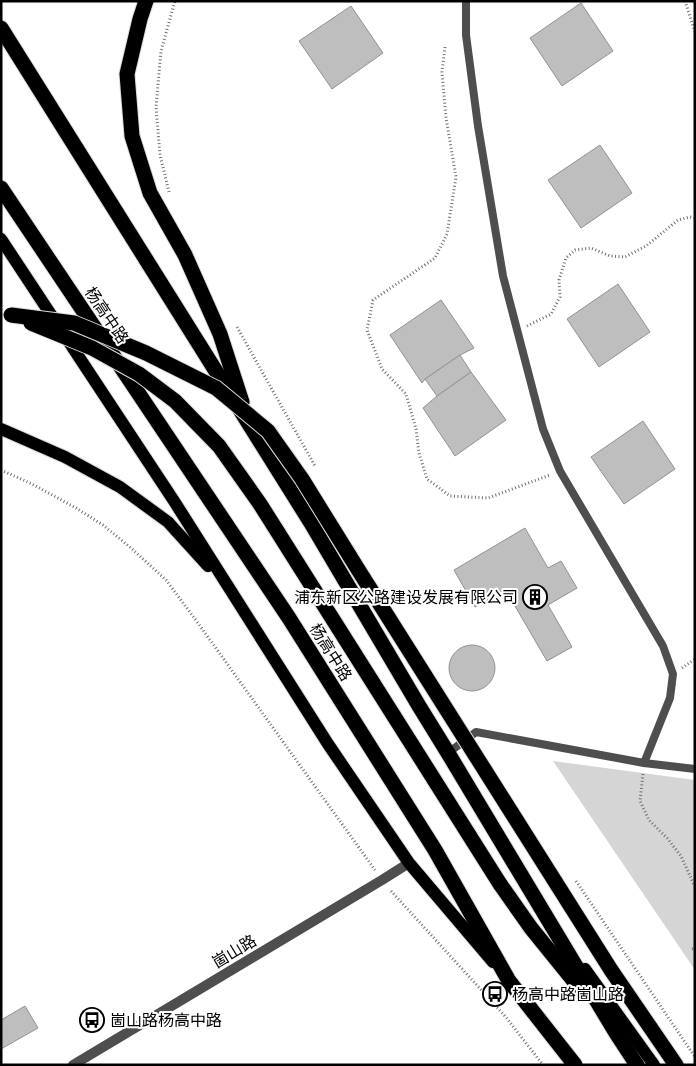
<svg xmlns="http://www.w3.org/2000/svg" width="696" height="1066" viewBox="0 0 696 1066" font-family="'Sofia Sans Condensed','Noto Sans SC',sans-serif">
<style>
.green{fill:#d5d5d5}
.building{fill:#bebebe;stroke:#929292}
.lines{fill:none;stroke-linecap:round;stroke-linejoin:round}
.primary-casing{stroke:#dbdbdb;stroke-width:14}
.highway-casing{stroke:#dbdbdb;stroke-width:17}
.path{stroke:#707070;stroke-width:3;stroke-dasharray:1 2.5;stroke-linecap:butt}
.lane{stroke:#4e4e4e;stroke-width:8}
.street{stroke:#4e4e4e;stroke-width:10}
.primary{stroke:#000;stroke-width:12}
.highway{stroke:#000;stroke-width:15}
.primary-bridge-casing{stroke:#dbdbdb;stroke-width:14;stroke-linecap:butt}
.highway-bridge-casing{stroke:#dbdbdb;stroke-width:17;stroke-linecap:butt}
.primary-bridge{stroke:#000;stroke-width:12}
.highway-bridge{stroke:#000;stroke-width:15}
.labels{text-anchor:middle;stroke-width:4;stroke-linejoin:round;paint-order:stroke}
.street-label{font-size:16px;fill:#000;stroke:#fff}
.poi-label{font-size:16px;fill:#000;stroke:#fff;text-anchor:start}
</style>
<rect width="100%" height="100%" fill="#fff"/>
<path class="green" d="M553,761L695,780V970Z"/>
<g class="building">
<path d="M581,3L613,51L562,86L530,38Z"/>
<path d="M351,6L383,53L332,89L299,41Z"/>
<path d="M600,145L632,193L581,228L548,180Z"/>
<path d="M618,284L650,332L599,367L567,319Z"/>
<path d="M441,300L474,348L460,355L425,379L422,383L390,335Z"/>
<path d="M460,355L471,372L437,396L425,379Z"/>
<path d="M471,372L506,420L455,456L423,408L437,396Z"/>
<path d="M643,421L675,469L624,504L591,457Z"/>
<path d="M525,528L548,568L561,561L577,588L548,605L572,647L547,661L505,589L475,607L454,570Z"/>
<circle cx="472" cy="668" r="23"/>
<path d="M25,1006L38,1028L1,1049V1020Z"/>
</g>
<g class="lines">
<defs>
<g id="primary">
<path d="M1,239L174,501L328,744L409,863L493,962"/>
<path d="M168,522L208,566"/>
<path d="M585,969L654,1065"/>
</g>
<g id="highway">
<path d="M146,1L140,19L127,74L132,136L150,193L185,255L220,334L242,402"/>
<path d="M1,28L311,523L419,706L448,753L616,1033L637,1065"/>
<path d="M1,188L289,618L435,850L509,981L575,1065"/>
<path d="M500,884L531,928L582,991"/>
<path d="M611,970L676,1065"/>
</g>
</defs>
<use href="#primary" class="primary-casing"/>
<use href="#highway" class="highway-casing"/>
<g class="path">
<path d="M685,1L695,32"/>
<path d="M445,47L442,72L446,118L456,177L447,234L435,258L373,300L367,330L382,369L406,394L416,429L419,453L427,479L450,496L488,498L550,475"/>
<path d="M169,192L160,155L156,107L161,51L175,1"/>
<path d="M527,326L551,314L560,297L559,280L566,258L575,250L591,248L610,256L625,257L646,246L678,220L690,217L695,218"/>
<path d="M237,327L315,466"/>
<path d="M1,470L32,484L76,508L103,525L131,548L166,580L195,619L375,870"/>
<path d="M682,668L695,659"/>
<path d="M643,774L640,801L649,820L667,838L681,856L695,887"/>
<path d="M576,881L695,1057"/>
<path d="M391,891L505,1016L543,1065"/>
<path d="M692,949L695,948"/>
</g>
<g class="lane">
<path d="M466,1V35L478,126L503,276L543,429L560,471L663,646L673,674L670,698L644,763"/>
<path d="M448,753L476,732L644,763L695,769"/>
</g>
<path class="street" d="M73,1065L382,880L409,863"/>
<use href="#primary" class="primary"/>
<use href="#highway" class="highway"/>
<defs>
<path id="primary-bridge" d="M1,429L65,457L120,487L168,522"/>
<g id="highway-bridge">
<path d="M11,315L74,323L146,353L216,388L268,431L302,479L359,571L611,970"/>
<path d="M31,323L92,348L139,374L175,401L219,446L260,504L500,884"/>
</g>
</defs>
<use href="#primary-bridge" class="primary-bridge-casing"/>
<use href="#highway-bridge" class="highway-bridge-casing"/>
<use href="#primary-bridge" class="primary-bridge"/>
<use href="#highway-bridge" class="highway-bridge"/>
</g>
<defs>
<symbol id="building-ring" viewBox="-11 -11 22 22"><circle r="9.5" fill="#fff" stroke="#000" stroke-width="1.5"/><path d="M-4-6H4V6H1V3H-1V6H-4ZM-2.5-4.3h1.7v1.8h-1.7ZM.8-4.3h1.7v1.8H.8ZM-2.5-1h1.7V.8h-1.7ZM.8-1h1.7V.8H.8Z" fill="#000"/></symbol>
<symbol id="bus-ring" viewBox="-11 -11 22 22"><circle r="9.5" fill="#fff" stroke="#000" stroke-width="1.5"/><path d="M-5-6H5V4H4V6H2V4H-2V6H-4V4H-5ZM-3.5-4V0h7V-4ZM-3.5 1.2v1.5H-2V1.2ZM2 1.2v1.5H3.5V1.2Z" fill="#000"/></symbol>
</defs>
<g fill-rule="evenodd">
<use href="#building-ring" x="521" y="583" width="28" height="28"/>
<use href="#bus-ring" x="481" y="980" width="28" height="28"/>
<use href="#bus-ring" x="78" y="1006" width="28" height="28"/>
</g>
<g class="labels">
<g class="street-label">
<text transform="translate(107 315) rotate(56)" y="6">杨高中路</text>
<text transform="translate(331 652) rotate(58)" y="6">杨高中路</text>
<text transform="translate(234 951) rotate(-31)" y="6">崮山路</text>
</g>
<g class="poi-label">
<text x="518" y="603" text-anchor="end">浦东新区公路建设发展有限公司</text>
<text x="512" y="1000">杨高中路崮山路</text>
<text x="110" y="1026">崮山路杨高中路</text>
</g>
</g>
<rect width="696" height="1066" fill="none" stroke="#000000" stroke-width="5"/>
</svg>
